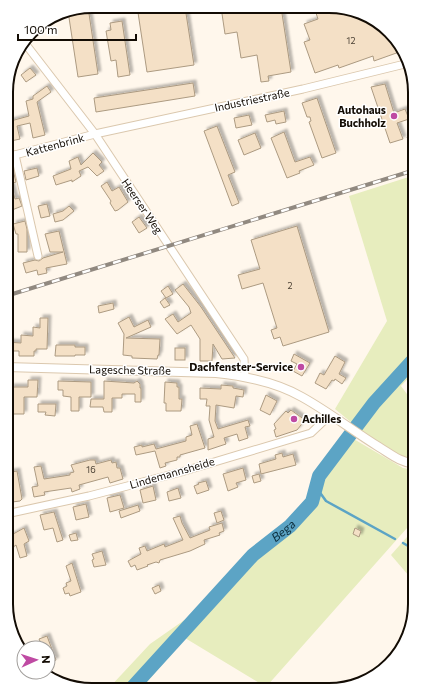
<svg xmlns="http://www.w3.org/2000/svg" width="421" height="696" viewBox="0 0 421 696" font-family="Commissioner,sans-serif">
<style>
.green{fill:#e7edbe}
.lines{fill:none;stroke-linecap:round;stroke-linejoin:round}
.stream{stroke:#5ca4c5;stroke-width:2.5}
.river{stroke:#5ca4c5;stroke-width:14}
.building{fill:#f4e0c6;stroke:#ac9a81;filter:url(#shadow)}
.minor-casing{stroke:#dbc8ae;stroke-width:9}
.tertiary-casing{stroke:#dbc8ae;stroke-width:10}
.minor{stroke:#fff;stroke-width:7}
.tertiary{stroke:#fff;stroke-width:8}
.rail-casing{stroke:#918980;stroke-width:4}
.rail{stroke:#fff;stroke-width:2.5;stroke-dasharray:8;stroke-linecap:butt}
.poi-dot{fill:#bf4aa3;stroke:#fff;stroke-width:1.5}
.labels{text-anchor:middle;stroke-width:3;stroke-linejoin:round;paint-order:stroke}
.number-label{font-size:9px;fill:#4b4134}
.street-label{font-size:11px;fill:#130c04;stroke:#fff}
.poi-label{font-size:11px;font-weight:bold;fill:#130c04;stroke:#fff;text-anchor:end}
.water-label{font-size:12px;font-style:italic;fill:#0d2f3d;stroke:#fff}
.rim{fill:none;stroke:#130c04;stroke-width:2}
</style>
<defs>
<filter id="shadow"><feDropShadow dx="3" dy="-3" stdDeviation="1" flood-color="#0004"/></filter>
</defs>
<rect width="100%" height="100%" fill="#fff7ec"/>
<g class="green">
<path d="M415,175V371L401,386L415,405V459C392,457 353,424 335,409L387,321L349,196Z"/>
<path d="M352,438L403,468L415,470V519L266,687L185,638L141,689H108L150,644L193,614L186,636L256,556L293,528L316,504L324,476Z"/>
<path d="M415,528V583L391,555Z"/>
</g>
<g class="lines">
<g class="stream">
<path d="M316,487L326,501L395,539"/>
<path d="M403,543L415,550"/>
</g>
<path class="river" id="s1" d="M131,689L253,555L290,526L312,502L319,476L374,403L415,358"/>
</g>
<g class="building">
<path d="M137,6L185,7L194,65L147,72Z"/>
<path d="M88,7L98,74L78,77L68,11Z"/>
<path d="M221,7H281L291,72L268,76L269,81L261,82L257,55L241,58L237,32L225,34Z"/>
<path d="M314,7L346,8L382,24L402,51L374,61L373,56L339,68L338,65L315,73L304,42L310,40L304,24L318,19Z"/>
<path d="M122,21L130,75L118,77L116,60L111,61L106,31L111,30L110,23Z"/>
<path d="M30,68L36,75L26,82L21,75Z"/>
<path d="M193,83L195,96L96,112L94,98Z"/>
<path d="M385,84L394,113L405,109L409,119L397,123L403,139L390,143L371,87Z"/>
<path d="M47,86L51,92L37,102L45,135L33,138L30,123L17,126L20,139L11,141L8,130L7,131V122L29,116L26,101L33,99V96Z"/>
<path d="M317,98L336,153L322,158L309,122L311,121L310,117H307L302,103Z"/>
<path d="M284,111L286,122L276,124L275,120L267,122L265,115Z"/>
<path d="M249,115L252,125L236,128L234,118Z"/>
<path d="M217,126L235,172L228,175L239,203L232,206L204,131Z"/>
<path d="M284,132L295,162L310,157L314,165L299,171L300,173L287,178L271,138Z"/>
<path d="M255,133L261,148L244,155L238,140Z"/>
<path d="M415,135V143L410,145L407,137Z"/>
<path d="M93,153L102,162L99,165L104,171L97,176L88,167L79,171L81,176L72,182V180L56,185L53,176L71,169L69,161L78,157L81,165Z"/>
<path d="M37,168L39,176L26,180L24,171Z"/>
<path d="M14,174L16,182L11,184L15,199L19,198L22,206L7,212V205H9L7,196V175Z"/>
<path d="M107,182L112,191L119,187L128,202L118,210L115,211L110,203L111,201L101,186Z"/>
<path d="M47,204L50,216L41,218L38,206Z"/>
<path d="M69,206L74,211L63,220L55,222L53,214L63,211Z"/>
<path d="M139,217L147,228L139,233L132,222Z"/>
<path d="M25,221L27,229V252H18V234H16L13,224Z"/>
<path d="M297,226L329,332L283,346L280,337L274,339L271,330L277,328L263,283L242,289L238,275L260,269L251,240Z"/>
<path d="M59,231L67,264L46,268L47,273L38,275L37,270L26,273L23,263L35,260L39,261L43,258L63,252H50L45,234Z"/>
<path d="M183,284L201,307L235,358L222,359L213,344L212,361H200V339L191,325L177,334L165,319L173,314L178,322L191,313L189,307L175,290Z"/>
<path d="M168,286L173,294L166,298L161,291Z"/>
<path d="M165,298L170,305L164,308L160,302Z"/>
<path d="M113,303L114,309L99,313L98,306Z"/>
<path d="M129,317L134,327L148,320L151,327L126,338L160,339L159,355H158L157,359L132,358V356L123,355L124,334L118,323Z"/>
<path d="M40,318H48L47,349H36V351H34V356H19V351H6V342L21,343V335L33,336V327L40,328Z"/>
<path d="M56,345H75V347H85V355H75V356H55Z"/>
<rect x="175" y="348" width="10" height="12"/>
<path d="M294,354L310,363L302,376L293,371L297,364L291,361Z"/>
<path d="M335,356L345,362L339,374L346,378L342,384L335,379L334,381L332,380L326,389L315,383L320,373L324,375Z"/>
<path d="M28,380H38L37,397H24V414H13V405H9L10,392H11V387H28Z"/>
<path d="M58,381L91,382V397H79V411H71V397L63,396V390H58Z"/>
<path d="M104,381L134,383L137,381L140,384V388H141V402H135V394H122V398H112V412H104L103,407H90L91,399H104Z"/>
<path d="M165,382L177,383V387H179V399H182L181,411H166V403H164Z"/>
<path d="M221,385L233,386V388L244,390L243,397L236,396L234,408L216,405L215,421L218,429L248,420L250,426L245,427L248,438L239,441L237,434L224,438L226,444L208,450V439L214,437L209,420L210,406H206L207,399H200V388L221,389Z"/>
<path d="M266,395L277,401L270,415L260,410Z"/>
<path d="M38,404H56L55,416L45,415L46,412H38Z"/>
<path d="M291,410L305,420L297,430L276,437L274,430L276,429L274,424L286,411L288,413Z"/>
<path d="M197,424L205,448L180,455V457H177V460L165,463L166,466L160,468L155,451L136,455L134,447L142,445V447L154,444L156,449L186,441V437L192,435L190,426Z"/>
<path d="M282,453L283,457L293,454L296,465L261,474L259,464L276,459L275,455Z"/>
<path d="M90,460H95L96,464L111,460L112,463L116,462L117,468H120L123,479L110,483L108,477L79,485L80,489L72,492L71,488L44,492L45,495L34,497L32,487L38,486L34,467L41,466L44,479L70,475V473L74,472L71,465Z"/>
<path d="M243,468L246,480L236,483L238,487L228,491L223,474Z"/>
<path d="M17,471L22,499L20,501L12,502L6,473Z"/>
<path d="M259,474L261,481L254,483L252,476Z"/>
<path d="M206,481L209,490L197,494L194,486L199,484L198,483Z"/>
<path d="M153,486L156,500L143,503L140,490Z"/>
<path d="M178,488L181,498L169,501L167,492Z"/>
<path d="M120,495L124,508L110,512L107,498Z"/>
<path d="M86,504L89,517L76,520L73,507Z"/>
<path d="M138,505L140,511L121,518L119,511Z"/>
<path d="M221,511L224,520L217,523L214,513Z"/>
<path d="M54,512L63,540L57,542L53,528L44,530L40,515Z"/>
<path d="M180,516L182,523L190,538L210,530L209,527L222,523L224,531L219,533L220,535L204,540L205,544L190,551L160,560L159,563L156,562L147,565L148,566L137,570L135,565L131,567L128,561L141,554L139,548L145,546L147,551L164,544L165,547L183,540L173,518Z"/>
<path d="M24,528L29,541L24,544L27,556L20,558L16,545L9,550L6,545V538Z"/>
<path d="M355,528L361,531L359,537L353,534Z"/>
<path d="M76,533L78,540L71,541L69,535Z"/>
<path d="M102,551L106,565L94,567L92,560L94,559L92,554Z"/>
<path d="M72,563L81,592L70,596L69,593L65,594L63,588L67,586L66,583L71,581L66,566Z"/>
<path d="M159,585L161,591L155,594L152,588Z"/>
<path d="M47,636L56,660L48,664V648H43L39,639Z"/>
</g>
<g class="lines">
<defs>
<g id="minor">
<path d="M24,42L95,134L244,359L245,377"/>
<path d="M15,155L38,256"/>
<path d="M7,157L95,134L303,89L409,63"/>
<path d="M6,514L89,496L181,472L311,433L330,415"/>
</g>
<path id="tertiary" d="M6,367L216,373C245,376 276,382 302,397C329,412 353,431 379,447C392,455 400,462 415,464"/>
</defs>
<use href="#minor" class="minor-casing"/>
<use href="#tertiary" class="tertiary-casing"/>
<use href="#minor" class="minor"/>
<use href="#tertiary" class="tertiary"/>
<defs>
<path id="rail" d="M6,296L415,170"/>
</defs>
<use href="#rail" class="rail-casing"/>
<use href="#rail" class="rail"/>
</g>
<g class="poi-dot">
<circle cx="394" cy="116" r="4"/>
<circle cx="301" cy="367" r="4"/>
<circle cx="294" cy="419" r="4"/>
</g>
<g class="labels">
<g class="number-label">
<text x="351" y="44">12</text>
<text x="290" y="289">2</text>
<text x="91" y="473">16</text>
</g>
<g class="street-label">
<text transform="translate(252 100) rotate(-12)" y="4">Industriestraße</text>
<text transform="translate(55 145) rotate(-15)" y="4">Kattenbrink</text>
<text transform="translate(142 206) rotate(56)" y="4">Heerser Weg</text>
<text transform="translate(130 370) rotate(1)" y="4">Lagesche Straße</text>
<text transform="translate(172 473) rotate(-16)" y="4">Lindemannsheide</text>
</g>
<g class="poi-label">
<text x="386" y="114">Autohaus<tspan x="386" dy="13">Buchholz</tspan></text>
<text x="293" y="371">Dachfenster-Service</text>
<text x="302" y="423" text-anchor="start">Achilles</text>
</g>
<g class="water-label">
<text dy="4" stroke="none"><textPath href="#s1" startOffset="220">Bega</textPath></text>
</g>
</g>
<path d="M0 0H421V696H0ZM92 13H329A79 79 0 0 1 408 92V604A79 79 0 0 1 329 683H92A79 79 0 0 1 13 604V92A79 79 0 0 1 92 13Z" fill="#fff" fill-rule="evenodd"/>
<path class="rim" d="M92 13H329A79 79 0 0 1 408 92V604A79 79 0 0 1 329 683H92A79 79 0 0 1 13 604V92A79 79 0 0 1 92 13Z"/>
<g transform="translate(36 660) rotate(87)"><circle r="19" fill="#ffffff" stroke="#a19e9b"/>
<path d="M0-3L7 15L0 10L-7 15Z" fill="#bf4aa3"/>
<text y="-6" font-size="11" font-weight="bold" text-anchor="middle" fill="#130c04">N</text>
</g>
<path d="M18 34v6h118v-6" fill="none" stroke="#130c04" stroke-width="2"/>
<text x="24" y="34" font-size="12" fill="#130c04" stroke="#ffffff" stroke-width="3" paint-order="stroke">100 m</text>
</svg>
